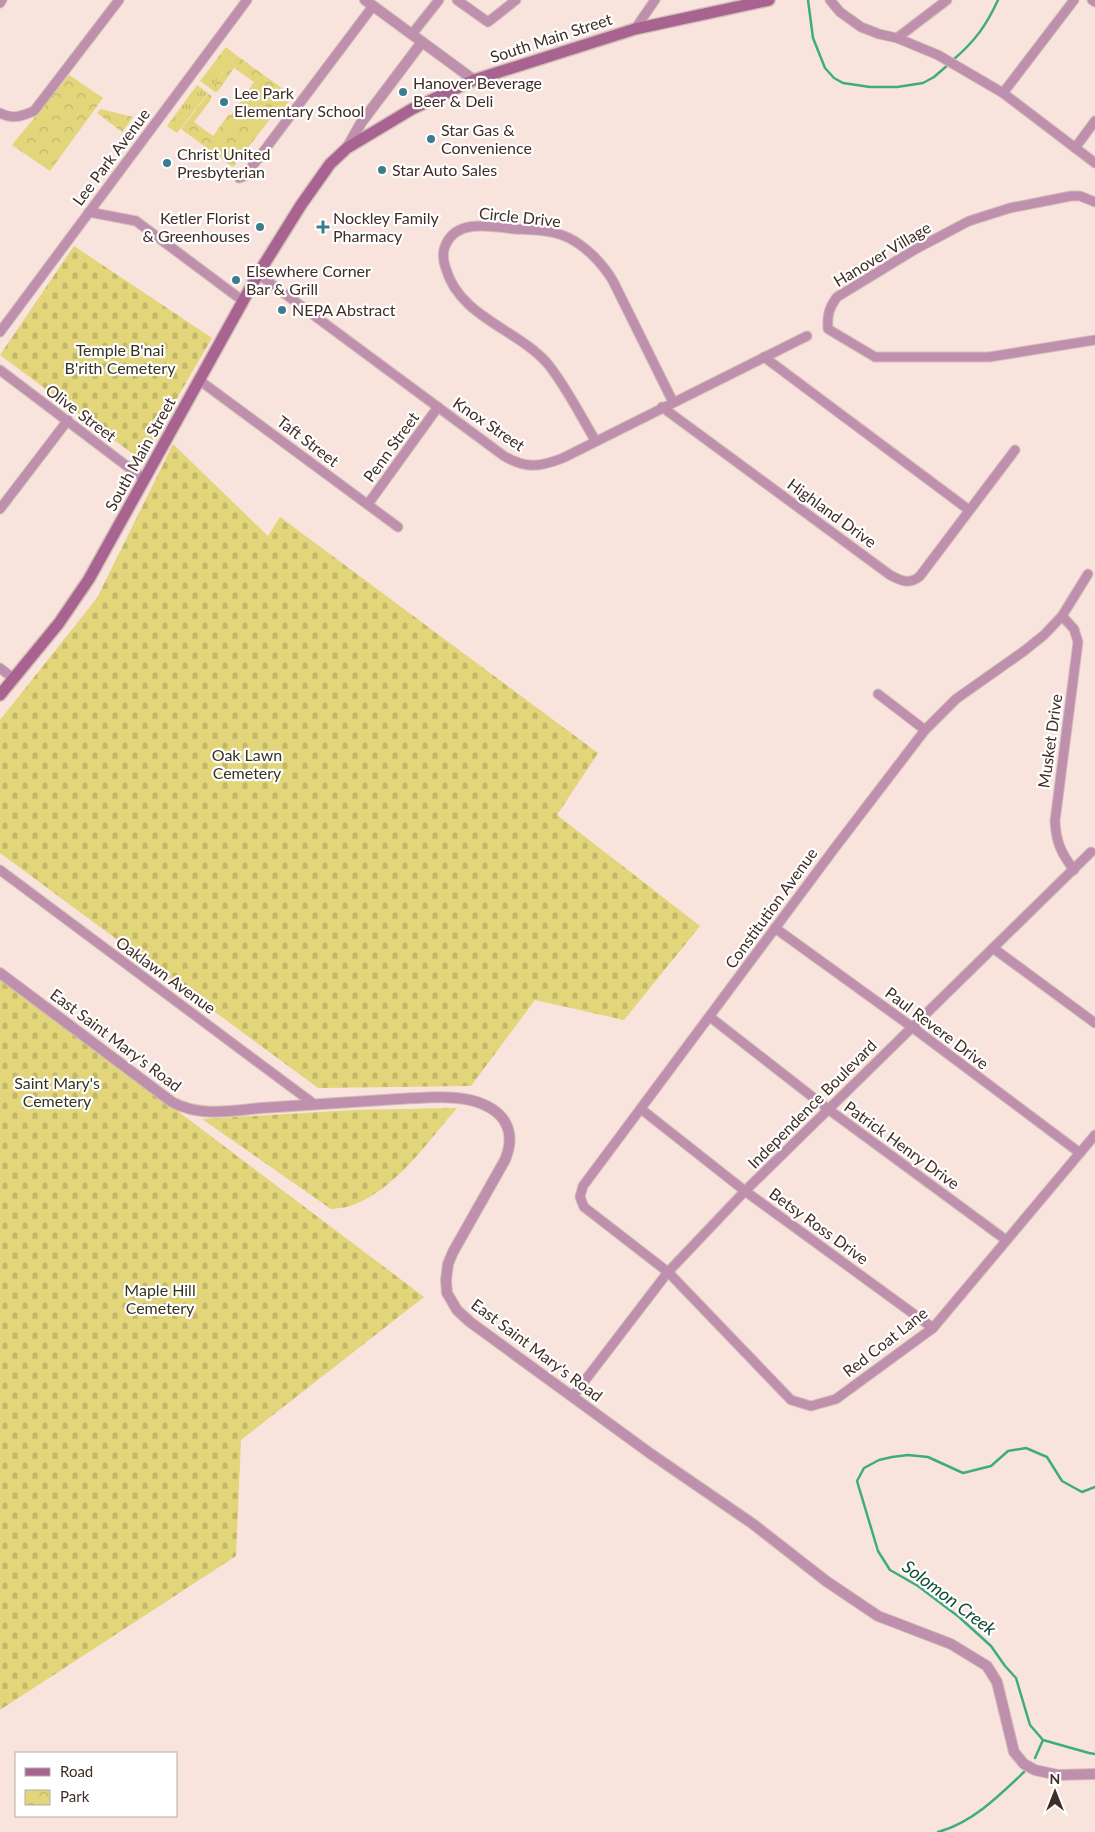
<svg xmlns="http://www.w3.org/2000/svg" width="1095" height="1832" viewBox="0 0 1095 1832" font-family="Lato,sans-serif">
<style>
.grass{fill:url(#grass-tufts)}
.cemetery{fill:url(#cemetery-stones)}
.park{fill:url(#park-crowns)}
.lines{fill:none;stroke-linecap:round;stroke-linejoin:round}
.stream{stroke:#3ead7d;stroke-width:2.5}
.minor-casing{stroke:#d3bfb8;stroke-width:11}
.tertiary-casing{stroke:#d3bfb8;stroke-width:12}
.secondary-casing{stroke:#d3bfb8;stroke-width:14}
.minor{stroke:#bf90ad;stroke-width:9}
.tertiary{stroke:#bf90ad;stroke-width:10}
.secondary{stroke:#a86390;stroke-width:11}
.poi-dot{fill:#3c7c90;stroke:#fff;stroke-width:2}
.labels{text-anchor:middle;stroke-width:4.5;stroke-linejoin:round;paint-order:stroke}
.street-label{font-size:16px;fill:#402d26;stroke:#fff}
.poi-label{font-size:16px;fill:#402d26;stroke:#fff;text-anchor:start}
.park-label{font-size:16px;fill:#37341d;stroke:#fff}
.water-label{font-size:18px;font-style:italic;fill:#104d34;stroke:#fff}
</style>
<defs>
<pattern id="grass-tufts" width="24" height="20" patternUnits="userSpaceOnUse" patternTransform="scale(1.25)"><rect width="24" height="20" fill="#e2d57a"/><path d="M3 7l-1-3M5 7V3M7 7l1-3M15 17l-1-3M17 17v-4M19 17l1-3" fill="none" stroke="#c3b769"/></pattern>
<pattern id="cemetery-stones" width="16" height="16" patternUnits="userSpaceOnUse" patternTransform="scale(1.25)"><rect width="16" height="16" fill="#e2d57a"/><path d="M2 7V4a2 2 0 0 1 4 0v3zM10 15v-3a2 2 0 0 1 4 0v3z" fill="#c3b769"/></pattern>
<pattern id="park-crowns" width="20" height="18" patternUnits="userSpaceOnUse" patternTransform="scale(1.25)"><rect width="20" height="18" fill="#e2d57a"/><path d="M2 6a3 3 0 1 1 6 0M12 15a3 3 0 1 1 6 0" fill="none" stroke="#c3b769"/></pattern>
</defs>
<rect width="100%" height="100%" fill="#f8e4dc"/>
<g class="grass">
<path d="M226,47L236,55L211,89L200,81Z"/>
<path d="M197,85L208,93L177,133L167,126Z"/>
</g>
<g class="cemetery">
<path d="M74,246L212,338L141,460L0,355Z"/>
<path d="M173,444L268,536L280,517L598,753L557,815L700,926L624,1020L535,1000L471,1086L318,1088L0,853V720L97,598Z"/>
<path d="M0,977L424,1297L241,1440L236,1556L0,1710Z"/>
<path d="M457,1108C427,1142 395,1191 350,1206C344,1208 337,1208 331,1209L202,1119L354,1110Z"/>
</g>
<g class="park">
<path d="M236,55L293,96L278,116L274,114L233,167L181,129L208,94L212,96L210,101L194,122L213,136L229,114L231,115L254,82L234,68L218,91L215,92L211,89Z"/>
<path d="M69,75L103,98L50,171L12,145Z"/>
<path d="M101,109L133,117L122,132L97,113Z"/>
</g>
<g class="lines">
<g class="stream">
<path d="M808,0L813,38L825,68L834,78L843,83L870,87H897L923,83L934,77L949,64"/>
<path d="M953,60C975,41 986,26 998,0"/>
<path d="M1095,1487L1082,1492L1062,1481L1047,1457L1026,1448L1008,1451L991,1466L963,1473L928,1457L908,1455L892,1457L879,1460L864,1468L857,1481L878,1551L890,1570L918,1586L959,1617L991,1646L1005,1666L1016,1678L1030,1725L1043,1740L1089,1753L1095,1754"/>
<path d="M1035,1758L1043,1740"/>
<path d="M938,1832C972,1823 1000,1795 1024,1772"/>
</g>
<defs>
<g id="minor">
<path d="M457,0L488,22L516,0"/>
<path d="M830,0L840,12L861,27L879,34L897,38L938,55L1003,93L1095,163"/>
<path d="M1092,0L1095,2"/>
<path d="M0,3L2,0"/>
<path d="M635,29L655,0"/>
<path d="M412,34L439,0"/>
<path d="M897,38L947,0"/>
<path d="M1003,93L1074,0"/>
<path d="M0,113C13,120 21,116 34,111L119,0"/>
<path d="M1075,148L1095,121"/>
<path d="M239,178L245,176L373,6"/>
<path d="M1095,202L1080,196H1071L1010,208L969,221L914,250L837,297C829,308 827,315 828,329L875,357H989L1095,340"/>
<path d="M89,212L136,221L243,301"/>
<path d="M258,274L504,456C526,469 540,467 563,458L807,336"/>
<path d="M0,332L247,0"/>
<path d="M764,357L969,510"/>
<path d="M0,370L144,479"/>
<path d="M199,380L398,527"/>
<path d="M662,407L890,575C901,581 910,585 920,576L1015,450"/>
<path d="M595,440C580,415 566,386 547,363C517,329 460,317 446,269C443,261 442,252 446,244C458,218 493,227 515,229C533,230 551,230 567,237C586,246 603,264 613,281L673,402"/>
<path d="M368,504L438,407"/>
<path d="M0,509L68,420"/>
<path d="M1088,574L1062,616L1044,635L1024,651L956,699L925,730L834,849L583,1186L580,1197L584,1207L668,1272L791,1400L811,1406L836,1399L933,1328L1095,1135"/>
<path d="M1062,616L1074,629L1078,642L1055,821C1056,842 1061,853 1074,870"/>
<path d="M0,668L13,678"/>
<path d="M878,694L925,730"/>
<path d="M0,870L314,1104"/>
<path d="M775,928L912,1027L1080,1153"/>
<path d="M993,948L1095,1023"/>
<path d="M710,1017L828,1109L1006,1240"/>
<path d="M641,1109L745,1191L933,1328"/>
<path d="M573,1396L668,1272L745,1191L1091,852"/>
</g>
<g id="tertiary">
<path d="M365,0L474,80"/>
<path d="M347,148L361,123L422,42"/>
<path d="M0,973L172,1102C199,1117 232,1111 261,1108C307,1105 352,1102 398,1099C420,1098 448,1095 470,1100C502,1108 518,1128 505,1160L453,1252L448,1264L446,1280L447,1293L457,1310L470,1322L651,1454L753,1524L826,1581L878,1616L951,1644L987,1666L997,1682L1014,1752L1024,1764L1035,1770L1058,1775L1095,1774"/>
</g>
<path id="secondary" d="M0,695L59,623L89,579L258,274L301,205L330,164L347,148L412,109L474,80L635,29L769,0"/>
</defs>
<use href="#minor" class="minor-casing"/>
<use href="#tertiary" class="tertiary-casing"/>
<use href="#secondary" class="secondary-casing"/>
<use href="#minor" class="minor"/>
<use href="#tertiary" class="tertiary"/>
<use href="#secondary" class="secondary"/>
</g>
<g class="poi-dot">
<circle cx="403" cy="92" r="5"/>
<circle cx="224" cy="102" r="5"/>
<circle cx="431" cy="139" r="5"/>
<circle cx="167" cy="163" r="5"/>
<circle cx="382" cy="170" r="5"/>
<circle cx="260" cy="227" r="5"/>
<path d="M320.5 219.5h5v5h5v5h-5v5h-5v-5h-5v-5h5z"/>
<circle cx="236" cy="280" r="5"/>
<circle cx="282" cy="310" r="5"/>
</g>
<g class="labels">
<g class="street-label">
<text transform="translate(551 38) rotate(-18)" y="6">South Main Street</text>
<text transform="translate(111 157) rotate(-53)" y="6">Lee Park Avenue</text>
<text transform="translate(520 217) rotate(6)" y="6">Circle Drive</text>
<text transform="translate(882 254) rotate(-31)" y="6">Hanover Village</text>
<text transform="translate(81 413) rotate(37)" y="6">Olive Street</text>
<text transform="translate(489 424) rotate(34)" y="6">Knox Street</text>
<text transform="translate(308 441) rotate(37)" y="6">Taft Street</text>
<text transform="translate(391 447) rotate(-54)" y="6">Penn Street</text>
<text transform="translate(140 454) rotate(-61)" y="6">South Main Street</text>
<text transform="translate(832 513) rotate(36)" y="6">Highland Drive</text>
<text transform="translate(1050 741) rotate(-82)" y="6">Musket Drive</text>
<text transform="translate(771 908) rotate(-54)" y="6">Constitution Avenue</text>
<text transform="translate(166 975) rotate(36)" y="6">Oaklawn Avenue</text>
<text transform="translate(937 1028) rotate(37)" y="6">Paul Revere Drive</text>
<text transform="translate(116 1040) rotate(37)" y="6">East Saint Mary's Road</text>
<text transform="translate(812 1104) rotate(-45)" y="6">Independence Boulevard</text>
<text transform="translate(902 1145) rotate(36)" y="6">Patrick Henry Drive</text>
<text transform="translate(819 1226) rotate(36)" y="6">Betsy Ross Drive</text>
<text transform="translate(885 1342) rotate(-38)" y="6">Red Coat Lane</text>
<text transform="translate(537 1350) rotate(37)" y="6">East Saint Mary's Road</text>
</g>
<g class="poi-label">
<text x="413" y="89">Hanover Beverage<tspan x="413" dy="18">Beer &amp; Deli</tspan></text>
<text x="234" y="99">Lee Park<tspan x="234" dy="18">Elementary School</tspan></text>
<text x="441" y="136">Star Gas &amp;<tspan x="441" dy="18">Convenience</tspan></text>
<text x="177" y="160">Christ United<tspan x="177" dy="18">Presbyterian</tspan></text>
<text x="392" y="176">Star Auto Sales</text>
<text x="250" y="224" text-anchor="end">Ketler Florist<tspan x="250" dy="18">&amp; Greenhouses</tspan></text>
<text x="333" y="224">Nockley Family<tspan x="333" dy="18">Pharmacy</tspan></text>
<text x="246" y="277">Elsewhere Corner<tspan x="246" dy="18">Bar &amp; Grill</tspan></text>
<text x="292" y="316">NEPA Abstract</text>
</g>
<g class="park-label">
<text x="120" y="356">Temple B'nai<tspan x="120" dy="18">B'rith Cemetery</tspan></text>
<text x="247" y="761">Oak Lawn<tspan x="247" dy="18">Cemetery</tspan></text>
<text x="57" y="1089">Saint Mary's<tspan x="57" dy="18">Cemetery</tspan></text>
<text x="160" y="1296">Maple Hill<tspan x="160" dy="18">Cemetery</tspan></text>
</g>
<g class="water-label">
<text transform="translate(949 1598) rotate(37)" y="6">Solomon Creek</text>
</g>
</g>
<rect x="15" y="1752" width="162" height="65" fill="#ffffff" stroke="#b3aba8"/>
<rect x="25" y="1768" width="25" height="8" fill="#a86390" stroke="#b3aba8"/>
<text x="60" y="1777" font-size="15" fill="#402d26">Road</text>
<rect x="25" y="1790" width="25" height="15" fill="url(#park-crowns)" stroke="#b3aba8"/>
<text x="60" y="1802" font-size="15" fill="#402d26">Park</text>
<g transform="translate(1055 1792)" stroke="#ffffff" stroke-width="4" paint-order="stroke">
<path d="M0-4L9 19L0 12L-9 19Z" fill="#402d26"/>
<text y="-8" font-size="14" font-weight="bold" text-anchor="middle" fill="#402d26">N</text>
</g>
</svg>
